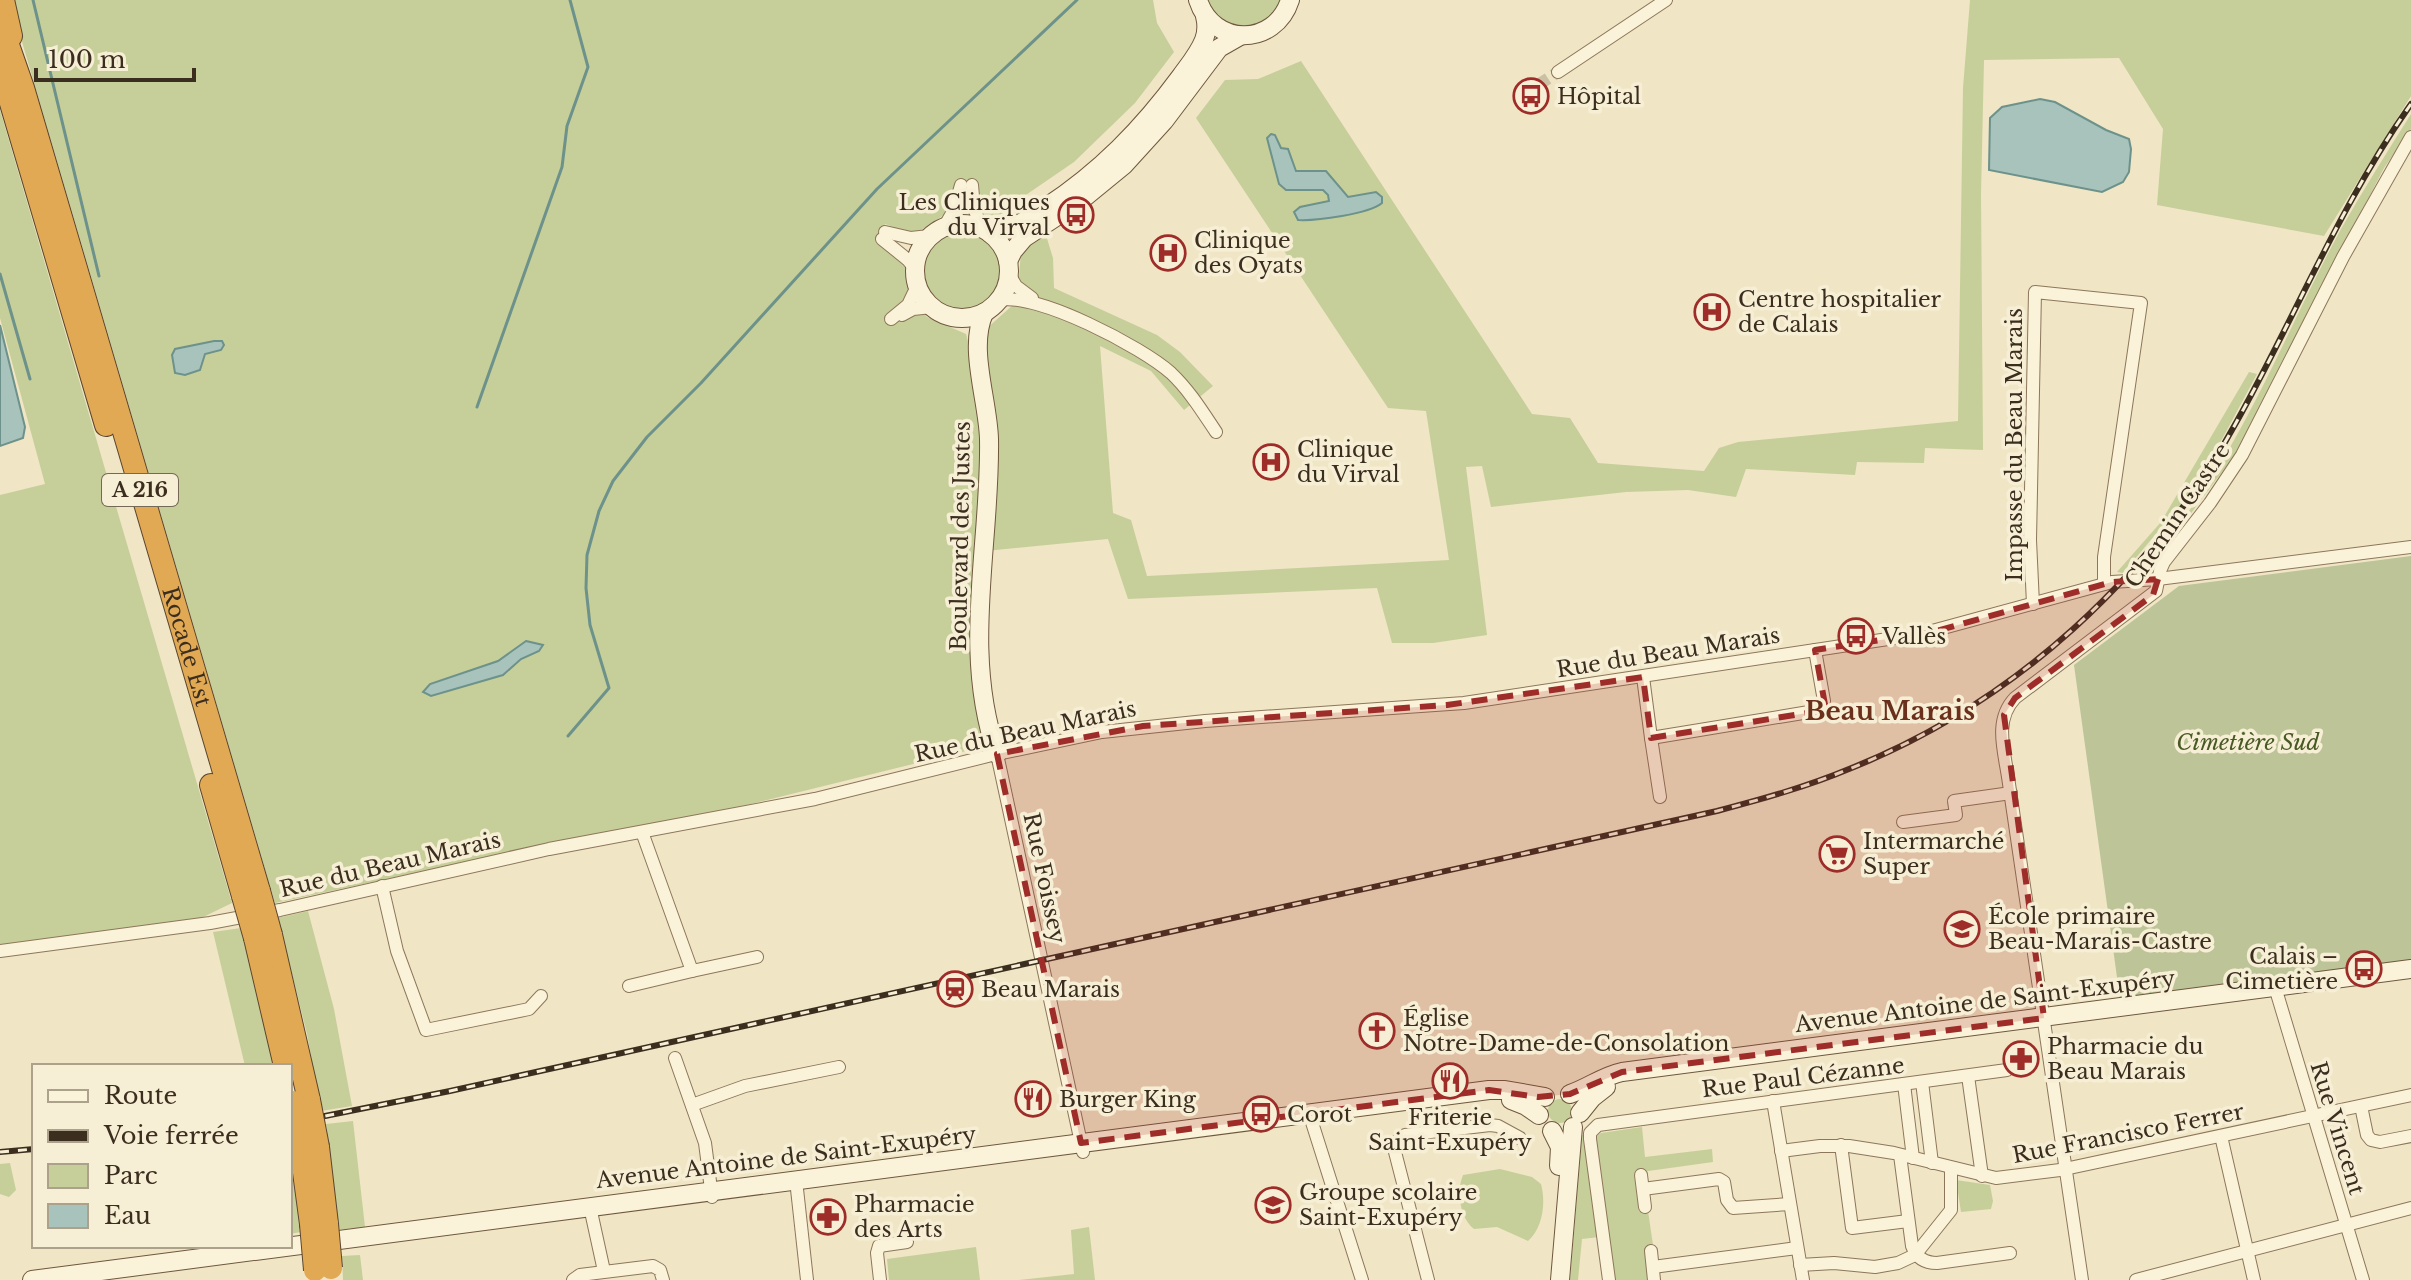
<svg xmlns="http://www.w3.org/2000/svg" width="2411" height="1280" viewBox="0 0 2411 1280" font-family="'Libre Baskerville',serif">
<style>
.green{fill:#c6cf99}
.cemetery{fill:#bcc498}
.water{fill:#a7c3bc;stroke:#6d928b;stroke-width:2}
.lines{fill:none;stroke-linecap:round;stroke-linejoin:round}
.stream{stroke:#6d928b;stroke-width:3}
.street-tunnel{stroke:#ccc0a4;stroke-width:12;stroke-dasharray:12 6;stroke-linecap:butt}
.street-casing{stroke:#8c775a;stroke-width:14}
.secondary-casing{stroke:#6e583d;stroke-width:20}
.highway-casing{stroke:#5a452f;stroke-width:24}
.street{stroke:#faf2d9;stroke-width:12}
.secondary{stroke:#faf2d9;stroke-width:18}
.highway{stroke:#e1a954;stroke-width:22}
.rail-casing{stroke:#3c2e1f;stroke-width:6}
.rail{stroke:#f7efd5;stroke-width:3;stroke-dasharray:9;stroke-linecap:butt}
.highway-bridge-casing{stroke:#5a452f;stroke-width:24;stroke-linecap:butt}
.highway-bridge{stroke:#e1a954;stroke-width:22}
.marked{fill:#9e2c28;fill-opacity:0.2;stroke:#9e2c28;stroke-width:6;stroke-dasharray:16 10;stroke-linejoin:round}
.labels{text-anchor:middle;stroke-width:7;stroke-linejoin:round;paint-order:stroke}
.shield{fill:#f7efd5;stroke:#746856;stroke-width:2}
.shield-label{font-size:20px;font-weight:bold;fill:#3c2e1f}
.poi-label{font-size:22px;fill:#3c2e1f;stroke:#f7efd5;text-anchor:start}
.street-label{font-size:22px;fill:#3c2e1f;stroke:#f7efd5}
.park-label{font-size:22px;font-style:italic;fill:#495925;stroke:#f7efd5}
.quarter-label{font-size:26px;font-weight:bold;fill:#6a301c;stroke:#f7efd5}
</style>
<rect width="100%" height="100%" fill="#f0e5c5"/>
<g class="green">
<path d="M12,0H1153L1157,23L1174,52L1135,103L1074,162L1020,199L1031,211C1013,218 996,231 980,215L978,181L956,180C953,204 953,209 933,223C914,237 906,232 885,224L877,242L906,267L908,297L927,317L966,334L973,360L985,330L1014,304L1019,278L1021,250L1045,232L1053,258L1054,288L1157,335L1180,352L1213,386L1184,410L1151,371L1100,346L1113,513L1131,520L1147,576L1449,560L1426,411L1388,408L1196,118L1225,80L1258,79L1301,61L1532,414L1570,418L1598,463L1704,471L1719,448L1738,442L1958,421L1963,88L1970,0H2411V96L2324,236L2157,205L2163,129L2119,58L1984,60L1981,194L1983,450L1925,448L1924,463L1857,462L1855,475L1746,469L1736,497L1688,490L1626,492L1491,507L1482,466L1466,467L1487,635L1433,643H1392L1377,588L1128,599L1108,539L976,552C966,617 978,682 986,746L739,807L605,832L275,903L20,35Z"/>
<path d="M1206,0H1283L1270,19L1244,29L1219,19Z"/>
<path d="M0,110L232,903L197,920L0,946V495L45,484L0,318Z"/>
<path d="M2411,114V129L2384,168L2237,452L2153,564L2145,573H2136C2233,477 2277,347 2341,229C2363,190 2387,152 2411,114Z"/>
<circle cx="963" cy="270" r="39"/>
<path d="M2249,372L2257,374L2213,456L2182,503L2123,573L2117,572L2161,522Z"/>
<path d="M308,911L334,1009L352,1106L321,1111L307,1034L278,918Z"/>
<path d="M241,928L274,1066H245L213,932Z"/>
<circle cx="1560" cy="1111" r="12"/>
<path d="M353,1121L365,1227L338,1230L326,1124Z"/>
<path d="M1642,1127L1645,1157L1712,1149L1713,1162L1634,1173L1639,1211H1648L1653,1245L1645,1248L1650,1280H1615L1596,1137L1601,1133Z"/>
<path d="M1582,1135H1587L1599,1237L1582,1239L1578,1280H1570Z"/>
<path d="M290,1157L301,1232L290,1234Z"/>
<path d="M10,1163L16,1190L9,1197L0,1194V1164Z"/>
<path d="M1500,1169L1532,1177L1541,1184C1546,1202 1543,1228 1528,1241L1497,1227L1474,1229C1460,1218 1456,1192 1463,1175Z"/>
<path d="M1956,1180L1990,1185L1993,1201L1991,1209L1961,1212Z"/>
<path d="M1089,1227L1095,1280H1019L1074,1274L1071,1230Z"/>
<path d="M976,1247L980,1280H889L887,1259Z"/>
<path d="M360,1255L363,1280H343L342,1256Z"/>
</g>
<path class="cemetery" d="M2411,556V961L2120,999L2074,665L2179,586Z"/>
<g class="water">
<path d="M2040,99L2055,102L2106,130L2129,139L2131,149L2129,172L2123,182L2102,192L1989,170L1990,118L2002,107Z"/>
<path d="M1271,134L1275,135L1281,148L1288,149L1296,171H1326L1348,197L1376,192L1382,197V203C1369,214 1316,221 1298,220L1294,212L1300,207L1329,201L1328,195L1323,190H1286L1279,184L1267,138Z"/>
<path d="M0,325L25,427L23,438L0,446Z"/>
<path d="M214,341H222L224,345L221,350L205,354L200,370L185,375L175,373L172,355L175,349Z"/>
<path d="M526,641L543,645L539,651L521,659L503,675L431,696L423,692L430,684L498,661Z"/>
</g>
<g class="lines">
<g class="stream">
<path d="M33,0L99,276"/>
<path d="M0,274L30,379"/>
<path d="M477,407L562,167L567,126L588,67L570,0"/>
<path d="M568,736L609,688L590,625L586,588L587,555L599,511L613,481L647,437L701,383L877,189L1077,0"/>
</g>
<path class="street-tunnel" d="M1538,85L1558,72"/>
<defs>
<g id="street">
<path d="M1558,72L1666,0"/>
<path d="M972,185L974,208L981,227"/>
<path d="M944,227L954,210L961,185"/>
<path d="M885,232L911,238L929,236"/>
<path d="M882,239L908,260L915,269"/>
<path d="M1009,274L1016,286L1032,298"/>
<path d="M999,300C1037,292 1142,347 1171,373C1189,390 1202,411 1216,432"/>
<path d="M902,315L913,309L932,307"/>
<path d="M891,319L908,305L917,286"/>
<path d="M2033,604L2030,540L2035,292L2141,303L2104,557V584"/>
<path d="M1643,677L1651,738L1821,710L1824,701L1815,650"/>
<path d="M1651,738L1660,797"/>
<path d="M997,754L1083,1152"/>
<path d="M1903,822L1956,815L1954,801L2011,793"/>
<path d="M642,832L692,971L757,957"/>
<path d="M382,886L397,951L426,1030L529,1009L541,996"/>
<path d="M0,951L210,923L280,910L549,849L815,799L988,756L1102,732L1205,721L1464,703L1921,634L2112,582L2158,579L2411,547"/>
<path d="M629,986L692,971"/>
<path d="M2275,987L2363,1280"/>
<path d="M675,1058L705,1143L712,1197"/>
<path d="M1968,1076L1982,1176"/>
<path d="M1922,1082L1932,1163"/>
<path d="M1904,1084L1913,1158"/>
<path d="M1773,1101L1803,1280"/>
<path d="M692,1105L745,1086L839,1067"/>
<path d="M2361,1106L2367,1135L2371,1140L2380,1142L2411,1136"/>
<path d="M1309,1113L1362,1280"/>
<path d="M2221,1136L2254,1280"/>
<path d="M1841,1145L1852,1228L1908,1221"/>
<path d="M1781,1151L1820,1146H1849L1894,1153L1996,1178L2060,1170L2411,1095"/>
<path d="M1900,1155L1912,1246C1916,1257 1924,1263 1937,1263L2010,1253"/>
<path d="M1641,1175L1645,1207"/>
<path d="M796,1180L807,1280"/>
<path d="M1643,1189L1719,1179L1724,1182L1727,1200L1733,1208L1790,1204"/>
<path d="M590,1207L604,1271"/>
<path d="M1651,1251L1654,1280"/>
<path d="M1800,1265L1834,1263L1875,1267L1898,1263L1915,1255L1951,1210V1168"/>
<path d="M1653,1267L1797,1248"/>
<path d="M573,1280L580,1275L653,1266L660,1270L663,1280"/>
<path d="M880,1280L877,1253L879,1246L907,1242"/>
<path d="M1428,1280L1395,1152L1396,1142L1405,1135L1490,1125L1498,1126L1520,1138"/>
<path d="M1609,1280L1590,1139V1133L1598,1125L2007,1070"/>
<path d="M2082,1280L2008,777C2004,750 1994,720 2015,698L2156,591L2160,571L2164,562L2210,503L2242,455L2343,257L2411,137"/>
<path d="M2136,1280L2411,1208"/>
</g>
<g id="secondary">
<path d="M1198,0C1213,47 1275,47 1290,0"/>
<circle cx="962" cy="271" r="47"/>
<path d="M990,233C1012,231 1028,219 1045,208C1100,172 1142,129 1181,76C1189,65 1199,53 1204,40C1207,32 1207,24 1205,16"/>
<path d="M1008,261L1013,251L1024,238L1080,201L1124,165L1164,121L1219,48L1240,36"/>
<path d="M984,313C968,348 988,400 989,439C991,544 961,651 997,754"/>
<path d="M1570,1094C1588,1088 1603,1076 1622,1072L2411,969"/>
<path d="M1511,1100L1526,1106L1539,1115"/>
<path d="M1580,1113L1592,1098L1606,1087"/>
<path d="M1552,1131L1560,1147L1559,1166"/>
<path d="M32,1280L1489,1090H1505L1545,1097"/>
<path d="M1560,1280L1573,1127"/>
</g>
<g id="highway">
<path d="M3,0L11,36"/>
<path id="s1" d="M0,22L23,88L259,891"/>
<path d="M0,66L106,425"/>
<path d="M211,785L243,896"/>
<path d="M271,935L309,1100"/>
<path d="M255,938L285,1066"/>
<path d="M318,1147L327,1224"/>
<path d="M301,1150L311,1224"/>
</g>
</defs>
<use href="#street" class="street-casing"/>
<use href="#secondary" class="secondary-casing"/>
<use href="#highway" class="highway-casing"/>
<use href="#street" class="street"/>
<use href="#secondary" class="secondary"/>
<use href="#highway" class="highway"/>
<defs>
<g id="rail">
<path d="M290,1123L450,1091L1717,811C1762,799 1806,787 1849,769C2015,703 2152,577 2237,421C2296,315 2341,203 2411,104"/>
<path d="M0,1152L34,1149"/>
</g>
</defs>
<use href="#rail" class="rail-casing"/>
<use href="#rail" class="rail"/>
<defs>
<g id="highway-bridge">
<path d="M259,891L271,935"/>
<path d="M243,896L255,938"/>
<path d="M309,1100L318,1147"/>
<path d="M293,1102L301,1150"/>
<path d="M311,1224L315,1270"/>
<path d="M327,1224L331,1268"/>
</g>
</defs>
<use href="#highway-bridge" class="highway-bridge-casing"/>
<use href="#highway-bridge" class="highway-bridge"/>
</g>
<path class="marked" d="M2158,579L2153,595L2015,698L2004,715L2044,1018L1622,1072L1570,1094L1538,1097L1489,1090L1081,1143L997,754L1143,726L1447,705L1643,677L1651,738L1826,710L1815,650L1933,632L2112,582Z"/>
<defs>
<symbol id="bus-ring" viewBox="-11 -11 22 22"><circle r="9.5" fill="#f7efd5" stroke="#9e2c28" stroke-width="1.5"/><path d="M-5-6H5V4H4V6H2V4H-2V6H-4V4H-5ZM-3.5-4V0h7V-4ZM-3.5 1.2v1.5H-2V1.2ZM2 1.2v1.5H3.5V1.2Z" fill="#9e2c28"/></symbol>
<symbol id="hospital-ring" viewBox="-11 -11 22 22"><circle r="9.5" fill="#f7efd5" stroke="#9e2c28" stroke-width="1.5"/><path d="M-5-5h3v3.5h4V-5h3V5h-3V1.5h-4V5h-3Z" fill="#9e2c28"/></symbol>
<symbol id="supermarket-ring" viewBox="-11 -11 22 22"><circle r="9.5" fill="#f7efd5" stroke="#9e2c28" stroke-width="1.5"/><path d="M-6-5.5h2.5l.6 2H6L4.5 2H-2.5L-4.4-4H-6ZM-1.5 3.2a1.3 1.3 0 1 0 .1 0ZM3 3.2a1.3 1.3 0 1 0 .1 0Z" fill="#9e2c28"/></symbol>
<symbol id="school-ring" viewBox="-11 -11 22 22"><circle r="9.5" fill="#f7efd5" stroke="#9e2c28" stroke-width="1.5"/><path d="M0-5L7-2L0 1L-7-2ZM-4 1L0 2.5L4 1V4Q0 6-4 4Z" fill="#9e2c28"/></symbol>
<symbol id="station-ring" viewBox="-11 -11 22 22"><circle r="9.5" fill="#f7efd5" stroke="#9e2c28" stroke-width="1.5"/><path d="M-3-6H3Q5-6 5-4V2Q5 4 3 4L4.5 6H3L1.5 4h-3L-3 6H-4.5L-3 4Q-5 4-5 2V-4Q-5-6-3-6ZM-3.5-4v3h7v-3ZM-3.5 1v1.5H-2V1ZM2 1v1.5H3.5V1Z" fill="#9e2c28"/></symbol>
<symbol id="church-ring" viewBox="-11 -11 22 22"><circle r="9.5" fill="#f7efd5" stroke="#9e2c28" stroke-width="1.5"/><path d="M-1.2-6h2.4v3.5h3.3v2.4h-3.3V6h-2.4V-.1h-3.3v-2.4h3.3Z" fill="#9e2c28"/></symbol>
<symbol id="pharmacy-ring" viewBox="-11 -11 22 22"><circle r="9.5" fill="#f7efd5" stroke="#9e2c28" stroke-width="1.5"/><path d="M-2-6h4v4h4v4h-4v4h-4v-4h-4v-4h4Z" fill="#9e2c28"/></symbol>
<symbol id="restaurant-ring" viewBox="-11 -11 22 22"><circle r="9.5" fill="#f7efd5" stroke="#9e2c28" stroke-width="1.5"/><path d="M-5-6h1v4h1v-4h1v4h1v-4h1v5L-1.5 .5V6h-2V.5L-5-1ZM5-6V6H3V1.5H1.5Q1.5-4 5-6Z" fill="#9e2c28"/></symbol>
</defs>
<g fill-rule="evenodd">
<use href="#bus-ring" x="1511" y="76" width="40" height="40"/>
<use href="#bus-ring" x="1056" y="195" width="40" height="40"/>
<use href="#hospital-ring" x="1148" y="233" width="40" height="40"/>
<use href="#hospital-ring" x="1692" y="292" width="40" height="40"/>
<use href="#hospital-ring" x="1251" y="442" width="40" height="40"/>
<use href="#bus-ring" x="1836" y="616" width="40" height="40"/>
<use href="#supermarket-ring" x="1817" y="834" width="40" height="40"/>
<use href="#school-ring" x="1942" y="909" width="40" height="40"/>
<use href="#bus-ring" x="2344" y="949" width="40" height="40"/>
<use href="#station-ring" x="935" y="969" width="40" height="40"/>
<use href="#church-ring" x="1357" y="1011" width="40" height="40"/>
<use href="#pharmacy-ring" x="2001" y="1039" width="40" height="40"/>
<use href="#restaurant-ring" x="1430" y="1061" width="40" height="40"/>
<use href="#restaurant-ring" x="1013" y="1079" width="40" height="40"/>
<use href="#bus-ring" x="1241" y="1094" width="40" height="40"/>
<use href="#school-ring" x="1253" y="1185" width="40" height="40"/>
<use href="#pharmacy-ring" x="808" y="1197" width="40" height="40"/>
</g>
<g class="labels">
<rect class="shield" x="102" y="474" width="76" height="32" rx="6"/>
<g class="shield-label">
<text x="140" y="497">A 216</text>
</g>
<g class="poi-label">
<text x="1557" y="104">Hôpital</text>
<text x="1050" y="210" text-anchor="end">Les Cliniques<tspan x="1050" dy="25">du Virval</tspan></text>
<text x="1194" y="248">Clinique<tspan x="1194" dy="25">des Oyats</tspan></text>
<text x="1738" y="307">Centre hospitalier<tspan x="1738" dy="25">de Calais</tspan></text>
<text x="1297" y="457">Clinique<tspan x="1297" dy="25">du Virval</tspan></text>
<text x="1882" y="644">Vallès</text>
<text x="1863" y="849">Intermarché<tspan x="1863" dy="25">Super</tspan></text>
<text x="1988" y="924">École primaire<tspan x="1988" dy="25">Beau-Marais-Castre</tspan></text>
<text x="2338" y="964" text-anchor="end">Calais –<tspan x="2338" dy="25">Cimetière</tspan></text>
<text x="981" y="997">Beau Marais</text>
<text x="1403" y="1026">Église<tspan x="1403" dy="25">Notre-Dame-de-Consolation</tspan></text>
<text x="2047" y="1054">Pharmacie du<tspan x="2047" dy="25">Beau Marais</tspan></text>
<text x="1059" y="1107">Burger King</text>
<text x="1287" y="1122">Corot</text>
<text x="1450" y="1125" text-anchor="middle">Friterie<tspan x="1450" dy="25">Saint-Exupéry</tspan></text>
<text x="1299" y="1200">Groupe scolaire<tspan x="1299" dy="25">Saint-Exupéry</tspan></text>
<text x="854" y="1212">Pharmacie<tspan x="854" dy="25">des Arts</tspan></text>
</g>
<g class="street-label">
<text transform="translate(2014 445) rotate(-90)" y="8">Impasse du Beau Marais</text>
<text transform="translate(2177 515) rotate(-56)" y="8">Chemin Castre</text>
<text transform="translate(960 536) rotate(-89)" y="8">Boulevard des Justes</text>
<text dy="8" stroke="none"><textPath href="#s1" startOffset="652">Rocade Est</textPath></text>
<text transform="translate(1668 652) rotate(-9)" y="8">Rue du Beau Marais</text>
<text transform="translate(1025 731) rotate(-12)" y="8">Rue du Beau Marais</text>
<text transform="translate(390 864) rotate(-13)" y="8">Rue du Beau Marais</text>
<text transform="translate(1045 878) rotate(78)" y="8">Rue Foissey</text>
<text transform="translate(1985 1001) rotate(-7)" y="8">Avenue Antoine de Saint-Exupéry</text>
<text transform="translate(1803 1077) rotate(-7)" y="8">Rue Paul Cézanne</text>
<text transform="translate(2338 1128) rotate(73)" y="8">Rue Vincent</text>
<text transform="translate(2128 1133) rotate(-11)" y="8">Rue Francisco Ferrer</text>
<text transform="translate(786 1157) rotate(-7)" y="8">Avenue Antoine de Saint-Exupéry</text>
</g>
<g class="park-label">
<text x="2248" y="750">Cimetière Sud</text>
</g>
<g class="quarter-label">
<text x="1890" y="720">Beau Marais</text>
</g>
</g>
<rect x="32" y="1064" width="260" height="184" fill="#f7efd5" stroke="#aca28c" stroke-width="2"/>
<rect x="48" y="1090" width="40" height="12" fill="#faf2d9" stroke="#aca28c" stroke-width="2"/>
<text x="104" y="1104" font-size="24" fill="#3c2e1f">Route</text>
<rect x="48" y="1130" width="40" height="12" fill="#3c2e1f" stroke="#aca28c" stroke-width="2"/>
<text x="104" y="1144" font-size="24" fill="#3c2e1f">Voie ferrée</text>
<rect x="48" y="1164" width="40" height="24" fill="#c6cf99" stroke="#aca28c" stroke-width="2"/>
<text x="104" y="1184" font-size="24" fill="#3c2e1f">Parc</text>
<rect x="48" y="1204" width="40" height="24" fill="#a7c3bc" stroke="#aca28c" stroke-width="2"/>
<text x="104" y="1224" font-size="24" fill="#3c2e1f">Eau</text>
<path d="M36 68v12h158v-12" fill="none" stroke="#3c2e1f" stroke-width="4"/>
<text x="48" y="68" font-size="24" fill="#3c2e1f" stroke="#f7efd5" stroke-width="6" paint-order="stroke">100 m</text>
</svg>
